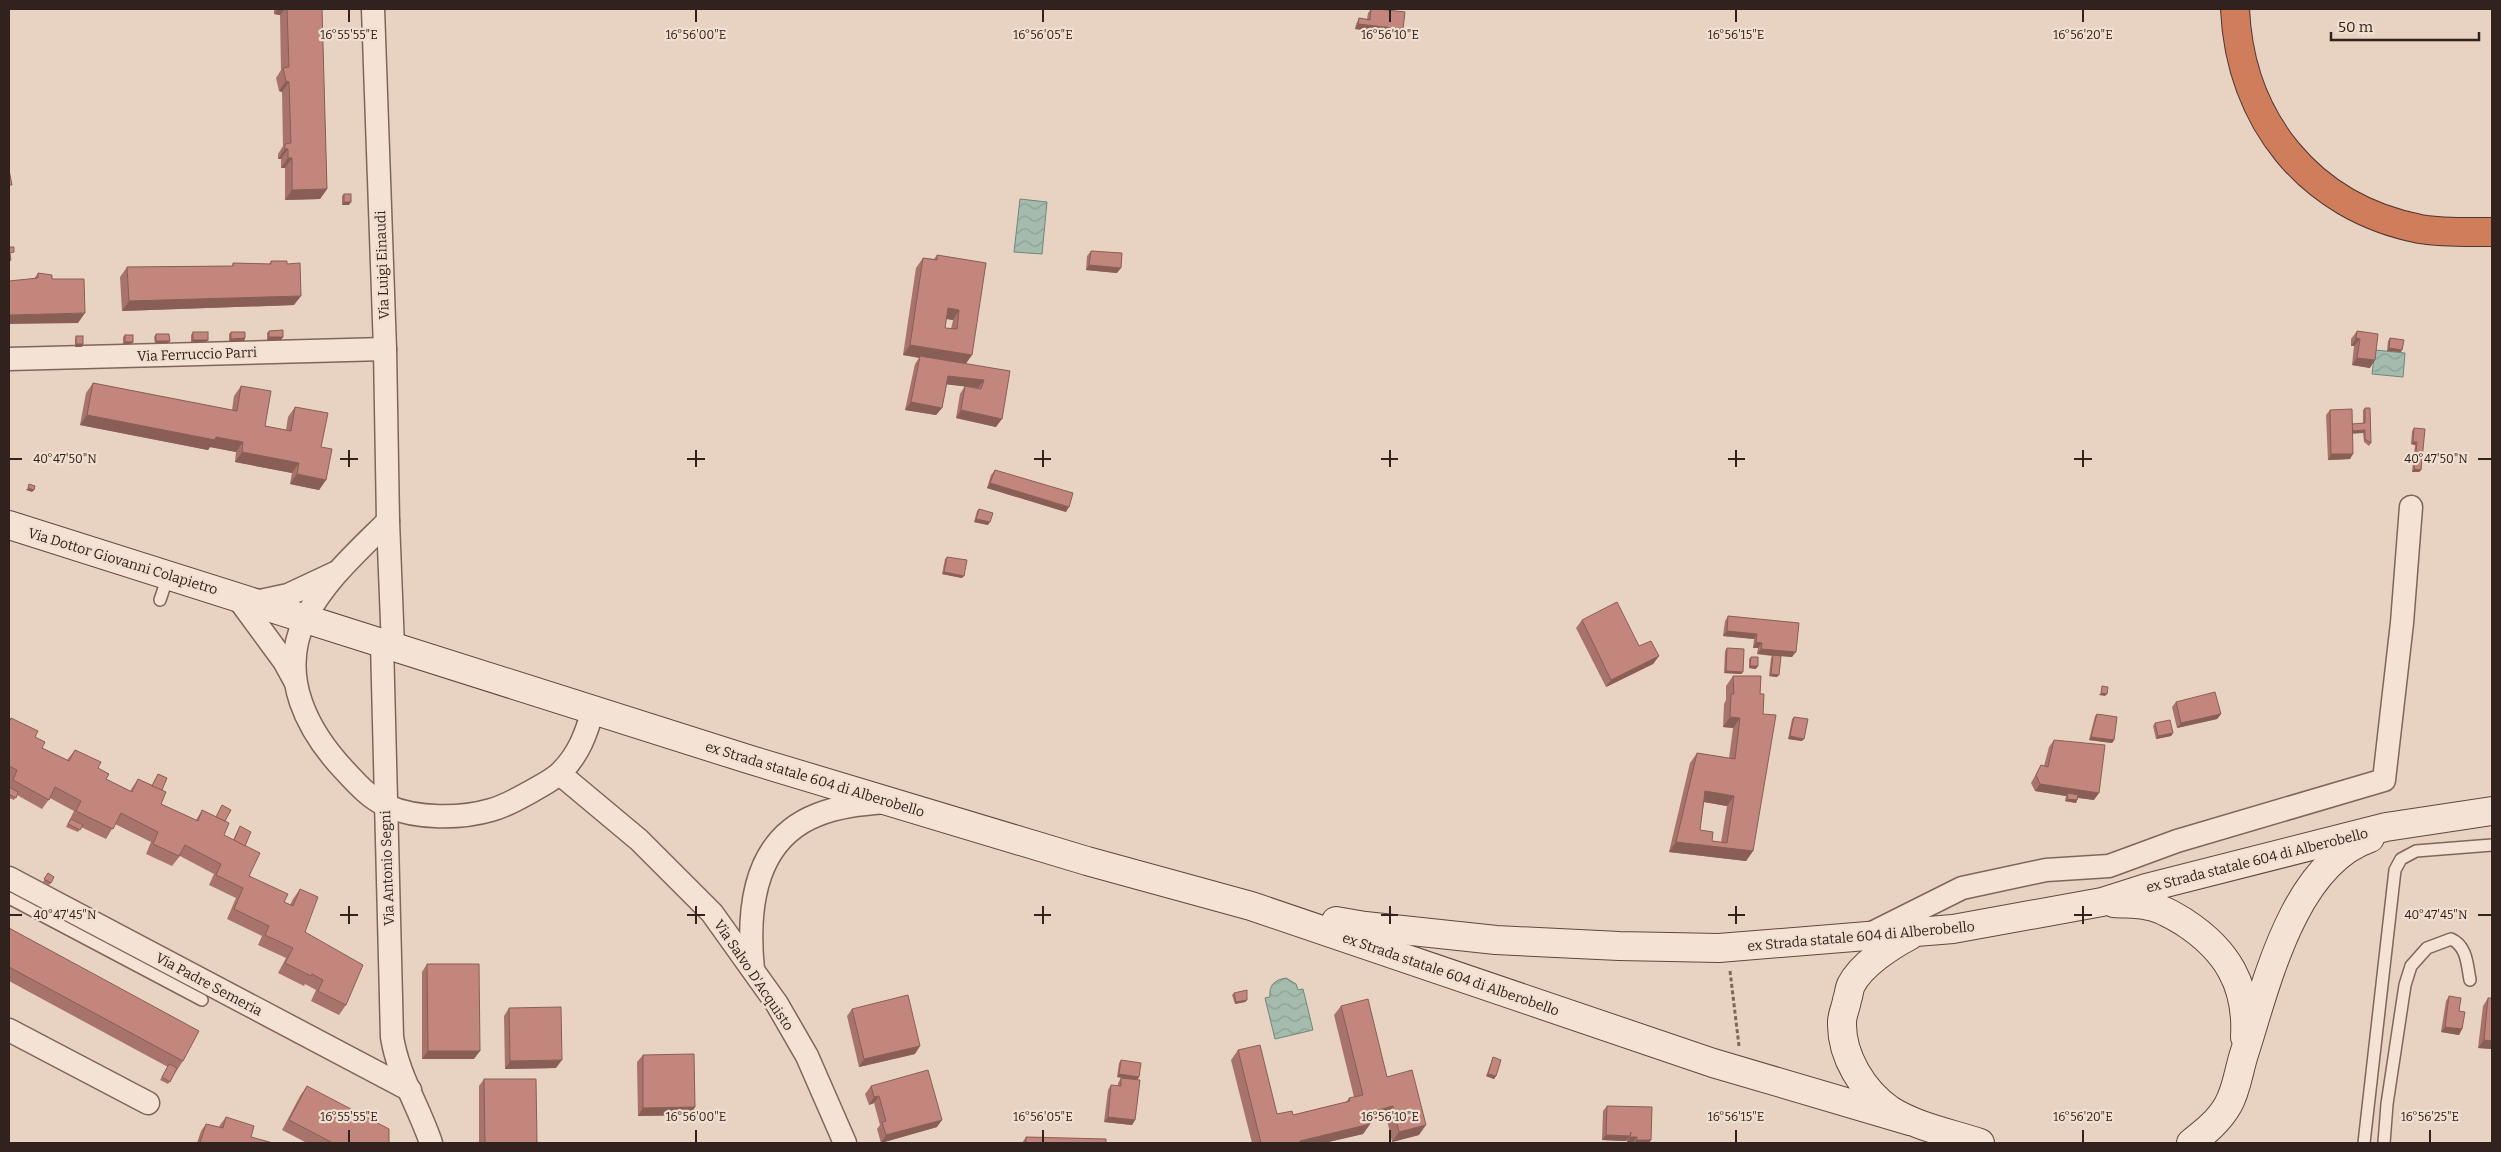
<svg xmlns="http://www.w3.org/2000/svg" width="2501" height="1152" viewBox="0 0 2501 1152" font-family="Bitter,serif">
<style>
.water{fill:url(#water-waves);stroke:#6c8879}
.lines{fill:none;stroke-linecap:round;stroke-linejoin:round}
.lane-casing{stroke:#80655b;stroke-width:14}
.street-casing{stroke:#80655b;stroke-width:25}
.secondary-casing{stroke:#61473e;stroke-width:30}
.highway-casing{stroke:#4e352f;stroke-width:30}
.path{stroke:#80655b;stroke-width:3;stroke-dasharray:4 2.5;stroke-linecap:butt}
.lane{stroke:#f4e2d4;stroke-width:11}
.street{stroke:#f4e2d4;stroke-width:22}
.secondary{stroke:#f4e2d4;stroke-width:28}
.highway{stroke:#cf7d5b;stroke-width:28}
.wall{fill:#a7736b;fill-rule:evenodd}
.shaded-wall{fill:#885e57}
.building{fill:#c2867c;stroke:#885e57;fill-rule:evenodd}
.ticks{fill:none;stroke:#31221e;stroke-width:2}
.labels{text-anchor:middle;stroke-width:4.5;stroke-linejoin:round;paint-order:stroke}
.street-label{font-size:14px;fill:#31221e;stroke:#f0dfd0}
.ticks-label{font-size:12px;text-anchor:middle;fill:#31221e;stroke:#f0dfd0;stroke-width:4.5;stroke-linejoin:round;paint-order:stroke}
</style>
<defs>
<pattern id="water-waves" width="16" height="10" patternUnits="userSpaceOnUse" patternTransform="scale(1.25)"><rect width="16" height="10" fill="#a4bbae"/><path d="M0 5q4-4 8 0t8 0" fill="none" stroke="#8ea095"/></pattern>
</defs>
<rect width="100%" height="100%" fill="#e8d2c2"/>
<g class="water">
<path d="M1020,199L1047,202L1042,254L1014,252Z"/>
<path d="M2375,350L2405,353L2403,377L2372,374Z"/>
<path d="M1286,978L1296,984L1298,990L1303,989L1313,1030L1275,1039L1265,998L1270,997C1269,985 1274,980 1286,978Z"/>
</g>
<g class="lines">
<defs>
<g id="lane">
<path d="M160,600L168,576"/>
<path d="M9,898L202,1000"/>
<path d="M2364,1143L2395,870L2401,859L2416,851L2492,845"/>
<path d="M2384,1143L2387,1104L2405,985L2411,966L2427,948L2451,939C2467,946 2467,964 2470,980"/>
</g>
<g id="street">
<path d="M373,9L385,349L388,521"/>
<path d="M9,359L385,349"/>
<path d="M237,597L284,661L295,681"/>
<path d="M255,602L288,595L335,573"/>
<path d="M382,643L392,1037C398,1075 419,1107 431,1143"/>
<path d="M393,647L388,521C358,551 324,581 305,619C278,676 307,731 346,772C358,785 371,799 387,806C417,819 460,819 491,810C506,806 519,798 532,791C542,785 553,780 561,772C579,754 586,734 593,710"/>
<path d="M560,774L639,840L712,913L777,1004L807,1056L845,1143"/>
<path d="M9,878L410,1090"/>
<path d="M1870,934L1962,888L2046,870L2109,866L2177,841L2384,780L2402,623L2411,507"/>
<path d="M753,970C747,911 753,840 817,815C839,806 862,804 885,802"/>
<path d="M9,1030L148,1103"/>
</g>
<g id="secondary">
<path d="M9,525L751,760L1087,861L1251,906L1713,1063L1910,1121"/>
<path d="M2114,903C2126,904 2138,903 2149,906C2161,908 2174,916 2184,922C2227,950 2248,985 2245,1037"/>
<path d="M1336,921L1365,926L1496,940L1619,946L1719,948L1953,929L2102,902L2146,888L2386,827L2492,811"/>
<path d="M1909,936C1890,946 1861,965 1851,985C1849,989 1849,995 1847,1000C1846,1007 1842,1015 1842,1022C1841,1056 1863,1091 1890,1110C1917,1127 1950,1133 1980,1143"/>
<path d="M2191,1143C2205,1132 2219,1121 2228,1105C2237,1090 2239,1068 2245,1051C2267,982 2294,864 2370,838"/>
</g>
<path id="highway" d="M2235,9C2240,120 2309,207 2420,229C2444,233 2468,232 2492,232"/>
</defs>
<use href="#lane" class="lane-casing"/>
<use href="#street" class="street-casing"/>
<use href="#secondary" class="secondary-casing"/>
<use href="#highway" class="highway-casing"/>
<path class="path" d="M1730,971L1739,1046"/>
<use href="#lane" class="lane"/>
<use href="#street" class="street"/>
<use href="#secondary" class="secondary"/>
<use href="#highway" class="highway"/>
</g>
<g class="wall">
<path d="M275,9H322L327,189L320,199L285,200V168H281V159H278V154L283,146L282,92L279,91L276,78L281,70L280,15L274,14V10Z"/>
<path d="M1371,9H1378L1403,29L1399,34L1355,29L1356,24L1359,18L1367,19L1368,13Z"/>
<path d="M344,194L349,205H342V196Z"/>
<path d="M1091,251L1117,273L1086,270L1087,256Z"/>
<path d="M937,255L986,263L965,364L1010,371L996,427L956,418L960,394L965,386L978,389V388L947,384L942,408L936,415L905,410L915,364L919,358L903,355L916,268L923,258L934,259ZM946,319L953,320L951,329L945,328Z"/>
<path d="M271,261L287,264L294,305L122,311L120,277L127,267L232,266L233,263L269,264Z"/>
<path d="M38,273L52,279L78,323L34,279Z"/>
<path d="M269,331L283,337L281,340H267V333Z"/>
<path d="M2357,331L2370,368L2352,365L2354,346H2351V339Z"/>
<path d="M193,332L208,340L206,342H191V335Z"/>
<path d="M231,332L245,338L244,341H229V334Z"/>
<path d="M156,334L170,341L168,343L155,344L154,337Z"/>
<path d="M125,335L133,342L131,344H123V337Z"/>
<path d="M76,336L83,344L82,347H75V339Z"/>
<path d="M2390,338L2401,352L2387,351L2388,341Z"/>
<path d="M93,383L232,410L234,396L241,386L265,426L286,430L288,417L295,407L321,447L326,480L319,490L290,484L292,473L235,462L236,452L210,447L208,450L80,425L86,393Z"/>
<path d="M2365,408L2371,443L2369,446L2364,442L2363,433H2353L2350,459L2328,460L2326,415L2330,410L2352,424L2363,423V410Z"/>
<path d="M2414,428L2421,470L2419,472H2412L2415,445L2411,444L2412,431Z"/>
<path d="M995,470L1066,512L987,488L991,475Z"/>
<path d="M979,509L988,525L974,522L977,511Z"/>
<path d="M947,557L962,578L942,574L945,559Z"/>
<path d="M1728,616L1799,623L1792,657L1781,656L1777,677L1769,676L1771,658L1772,656L1757,654L1758,648H1753L1754,639L1723,636L1725,621Z"/>
<path d="M1582,620L1639,646L1659,656L1653,664L1606,687L1576,628Z"/>
<path d="M1727,648L1743,672L1741,674L1724,673L1725,651Z"/>
<path d="M1751,657L1756,669L1749,668V659Z"/>
<path d="M1733,676H1761L1753,851L1746,861L1669,852L1690,763L1697,753L1729,758L1733,728L1723,727L1724,704L1726,700V686ZM1704,802L1727,806L1721,842L1712,841L1700,830Z"/>
<path d="M2176,702L2221,714L2217,719L2177,728L2172,707Z"/>
<path d="M2097,714L2114,740L2112,743L2089,740L2095,716Z"/>
<path d="M1794,717L1802,741L1788,739L1792,719Z"/>
<path d="M11,718L35,737L42,748L67,760L75,750L98,768L106,779L130,791L138,779L152,785L158,774L162,790L161,804L196,820L202,810L216,817L222,805L225,821L224,835L233,840L240,826L245,846L249,876L284,902L290,905L293,899L300,889L305,932L346,1005L339,1015L311,1001L316,990L305,984L304,986L278,973L286,958L258,945L262,936L227,919L236,898L209,885L214,874L180,856L172,866L146,854L151,842L115,824L106,839L81,827L78,832L66,827L74,811L50,798L42,809L17,795L14,800L9,798V784L10,780L9,779V721Z"/>
<path d="M2155,723L2173,733L2171,736L2156,739L2153,726Z"/>
<path d="M2054,740L2094,800L2078,798L2076,803L2065,801L2066,796L2035,791L2031,783L2041,765L2044,766L2049,747Z"/>
<path d="M48,873L51,883L49,885L43,882Z"/>
<path d="M9,928L183,1061L168,1084L160,1080L168,1067L9,981Z"/>
<path d="M427,964L474,1059H422V972Z"/>
<path d="M1234,993L1247,1000L1245,1002L1235,1004L1232,995Z"/>
<path d="M2449,996L2459,1011L2462,1029L2459,1035L2441,1032L2446,1001Z"/>
<path d="M2488,998H2492V1049L2478,1048L2483,1006Z"/>
<path d="M1341,1006L1387,1077L1419,1135L1392,1142L1386,1116L1369,1120L1370,1124L1363,1134L1324,1143H1252L1231,1060L1238,1050L1277,1114L1293,1115L1346,1102L1349,1098L1354,1097L1334,1015Z"/>
<path d="M509,1008L556,1068L505,1069L504,1016Z"/>
<path d="M852,1009L915,1054L859,1067L847,1016Z"/>
<path d="M643,1055L695,1107L690,1115L638,1116L637,1062Z"/>
<path d="M1493,1057L1496,1076L1494,1079L1486,1076L1492,1060Z"/>
<path d="M1121,1060L1139,1077L1137,1080L1117,1077L1119,1063Z"/>
<path d="M1121,1078L1135,1120L1132,1125L1104,1122L1108,1090L1111,1085L1118,1086V1083Z"/>
<path d="M484,1079L537,1143H479V1086Z"/>
<path d="M307,1086L389,1143H307L282,1130L300,1096Z"/>
<path d="M871,1086L937,1127L881,1143L877,1129L880,1125L874,1103L869,1105L865,1094Z"/>
<path d="M1607,1106L1649,1143H1633V1142H1627V1139L1626,1141L1602,1140L1603,1111Z"/>
<path d="M226,1117L251,1137L273,1143H197L201,1131L206,1124L219,1127L220,1125Z"/>
<path d="M1026,1137L1106,1143H1022Z"/>
</g>
<g class="shaded-wall">
<path d="M278,9H285L280,15L274,14Z"/>
<path d="M1358,24L1403,29L1399,34L1355,29Z"/>
<path d="M286,81L289,82L282,92L279,91Z"/>
<path d="M285,149H288L281,159H278Z"/>
<path d="M288,158H292L285,168H281Z"/>
<path d="M327,189L320,199L285,200L292,190Z"/>
<path d="M344,202H351L349,205H342Z"/>
<path d="M1089,265L1121,268L1117,273L1086,270Z"/>
<path d="M301,296L294,305L122,311L129,301Z"/>
<path d="M948,308L959,310L953,320L941,318Z"/>
<path d="M85,313L78,323L9,324V315Z"/>
<path d="M269,337H283L281,340H267Z"/>
<path d="M245,338L244,341H229L231,339Z"/>
<path d="M2356,338L2360,339L2354,346H2351Z"/>
<path d="M193,340H208L206,342H191Z"/>
<path d="M156,341H170L168,343L155,344Z"/>
<path d="M125,342H133L131,344H123Z"/>
<path d="M76,344H83L82,347H75Z"/>
<path d="M910,345L972,355L965,365L903,355Z"/>
<path d="M2389,348L2402,350L2401,352L2387,351Z"/>
<path d="M2357,358L2375,360L2370,368L2352,365Z"/>
<path d="M948,376L984,380L978,388L943,384Z"/>
<path d="M911,402L942,408L936,415L905,410Z"/>
<path d="M961,410L1002,419L996,427L956,418Z"/>
<path d="M87,415L216,437L243,442L236,452L210,447L208,450L80,425Z"/>
<path d="M2365,430L2363,433L2349,434L2351,431Z"/>
<path d="M2413,442H2417L2415,445L2411,444Z"/>
<path d="M242,452L299,463L292,473L235,462Z"/>
<path d="M2331,454H2353L2350,459L2328,460Z"/>
<path d="M2414,469L2421,470L2419,472H2412Z"/>
<path d="M297,474L326,480L319,490L290,484Z"/>
<path d="M990,483L1069,507L1066,512L987,488Z"/>
<path d="M28,488L34,490L32,492L26,490Z"/>
<path d="M976,519L990,522L988,525L974,522Z"/>
<path d="M944,572L964,576L962,578L942,574Z"/>
<path d="M1727,631L1757,634L1754,639L1723,636Z"/>
<path d="M1756,642L1762,643L1758,648H1753Z"/>
<path d="M1761,649L1796,652L1792,657L1757,654Z"/>
<path d="M1659,656L1653,664L1606,687L1611,680Z"/>
<path d="M1750,666H1758L1756,669L1749,668Z"/>
<path d="M1726,671L1743,672L1741,674L1724,673Z"/>
<path d="M1771,674L1779,675L1777,677L1769,676Z"/>
<path d="M2101,693L2107,694L2105,696L2099,695Z"/>
<path d="M2221,714L2217,719L2177,728L2181,723Z"/>
<path d="M1730,717L1740,718L1733,728L1723,727Z"/>
<path d="M2173,733L2171,736L2156,739L2158,736Z"/>
<path d="M1790,736L1804,739L1802,741L1788,739Z"/>
<path d="M2091,737L2114,740L2112,743L2089,740Z"/>
<path d="M2040,784L2099,793L2094,800L2067,796L2068,793L2066,796L2035,791Z"/>
<path d="M1705,791L1734,796L1727,806L1698,801Z"/>
<path d="M2067,799L2077,800L2076,803L2065,801Z"/>
<path d="M1676,842L1753,851L1746,861L1669,852Z"/>
<path d="M1247,1000L1245,1002L1235,1004L1236,1002Z"/>
<path d="M2445,1027L2462,1029L2459,1035L2441,1032Z"/>
<path d="M2484,1040L2492,1041V1049L2478,1048Z"/>
<path d="M920,1046L915,1054L859,1067L864,1059Z"/>
<path d="M428,1051H480L474,1059H422Z"/>
<path d="M562,1060L556,1068L505,1069L510,1061Z"/>
<path d="M1119,1074L1139,1077L1137,1080L1117,1077Z"/>
<path d="M1488,1074L1496,1076L1494,1079L1486,1076Z"/>
<path d="M879,1096L874,1103L869,1105L874,1097Z"/>
<path d="M1393,1106L1386,1116L1360,1123L1367,1113Z"/>
<path d="M695,1107L690,1115L638,1116L643,1108Z"/>
<path d="M1108,1117L1135,1120L1132,1125L1104,1122Z"/>
<path d="M942,1120L937,1127L881,1143L886,1135Z"/>
<path d="M1370,1124L1363,1134L1324,1143H1298L1300,1141Z"/>
<path d="M1426,1125L1419,1135L1392,1142L1399,1132Z"/>
<path d="M1606,1135L1630,1136L1626,1141L1602,1140Z"/>
<path d="M1630,1137H1637L1633,1142H1627Z"/>
<path d="M1637,1140H1651L1649,1143H1634Z"/>
</g>
<g class="building">
<path d="M287,9H322L327,189L292,190V158H288V149H285V144L291,143L289,82L286,81L283,68L289,67Z"/>
<path d="M1371,9H1378L1405,12L1403,29L1358,24L1359,18L1370,20Z"/>
<path d="M9,170L12,185H9Z"/>
<rect x="344" y="194" width="7" height="8"/>
<path d="M9,247H14V252L10,253L11,260L9,261Z"/>
<path d="M1091,251L1122,253L1121,268L1089,265Z"/>
<path d="M937,255L986,263L972,355L910,345L923,258L937,260ZM948,308L959,310L957,329L945,328Z"/>
<path d="M271,261H287V264L300,263L301,296L129,301L127,267L233,266V263L271,264Z"/>
<path d="M38,273L52,275V279H84L85,313L9,315V281L38,278Z"/>
<path d="M283,330V337H269V331Z"/>
<path d="M2357,331L2378,334L2375,360L2357,358L2360,339L2356,338Z"/>
<rect x="193" y="332" width="15" height="8"/>
<path d="M231,332H245V338L231,339Z"/>
<path d="M156,334H169L170,341H156Z"/>
<rect x="125" y="335" width="8" height="7"/>
<rect x="76" y="336" width="7" height="8"/>
<path d="M2390,338L2404,340L2402,350L2389,348Z"/>
<path d="M920,356L1010,371L1002,419L961,410L965,386L981,389L984,380L948,376L942,408L911,402Z"/>
<path d="M93,383L237,411L241,386L271,391L265,426L291,431L295,407L328,413L321,447L332,449L326,480L297,474L299,463L242,452L243,442L216,437L215,440L87,415Z"/>
<path d="M2365,408H2370L2371,443L2365,439V430L2353,431L2352,424L2365,423Z"/>
<path d="M2352,409L2353,454H2331L2330,410Z"/>
<path d="M2414,428L2425,429L2421,470L2414,469L2417,442H2413Z"/>
<path d="M995,470L1073,493L1069,507L990,483Z"/>
<path d="M29,484L35,486L34,490L28,488Z"/>
<path d="M979,509L993,513L990,522L976,519Z"/>
<path d="M947,557L967,560L964,576L944,572Z"/>
<path d="M1617,602L1639,646L1651,641L1659,656L1611,680L1582,620Z"/>
<path d="M1728,616L1799,623L1796,652L1761,649L1762,643L1756,642L1757,634L1727,631Z"/>
<path d="M1727,648L1744,649L1743,672L1726,671Z"/>
<path d="M1773,655L1781,656L1779,675L1771,674Z"/>
<path d="M1751,657H1758V666H1750Z"/>
<path d="M1733,676H1761L1760,694H1764L1763,714L1776,715L1753,851L1676,842L1697,753L1735,759L1740,718L1730,717L1731,694H1734ZM1705,791L1734,796L1727,843L1712,841L1713,832L1700,830Z"/>
<path d="M2102,686L2108,687L2107,694L2101,693Z"/>
<path d="M2215,692L2221,714L2181,723L2176,702Z"/>
<path d="M2097,714L2117,717L2114,740L2091,737Z"/>
<path d="M1794,717L1808,719L1804,739L1790,736Z"/>
<path d="M11,718L38,731L35,737L45,742L42,748L69,761L75,750L101,762L98,768L109,774L106,779L132,792L138,779L166,792L161,804L198,821L202,810L229,823L224,835L260,853L249,876L288,894L284,902L293,906L300,889L318,897L305,932L363,965L346,1005L318,991L323,980L312,974L311,976L285,963L293,948L265,935L269,926L234,909L243,888L216,875L221,864L185,845L179,856L153,844L158,832L121,813L113,829L76,811L81,801L55,787L49,800L13,780L17,770L9,766V722Z"/>
<path d="M2170,720L2173,733L2158,736L2155,723Z"/>
<path d="M2054,740L2105,745L2099,793L2040,784L2036,775L2041,765L2048,767Z"/>
<path d="M158,774L167,778L162,790L152,786Z"/>
<path d="M9,787L18,792L16,798L9,794Z"/>
<path d="M2068,793L2078,795L2077,800L2067,799Z"/>
<path d="M222,805L231,810L225,821L216,817Z"/>
<path d="M71,819L83,825L80,830L68,824Z"/>
<path d="M240,826L251,832L245,846L234,840Z"/>
<path d="M48,873L54,877L51,883L44,879Z"/>
<path d="M9,928L199,1031L183,1061L9,967Z"/>
<path d="M427,964H479L480,1051H428Z"/>
<path d="M1247,990V1000L1236,1002L1234,993Z"/>
<path d="M908,995L920,1046L864,1059L852,1009Z"/>
<path d="M2449,996L2461,998L2459,1011L2465,1012L2462,1029L2445,1027Z"/>
<path d="M2488,998H2492V1041L2484,1040Z"/>
<path d="M1368,999L1387,1077L1412,1070L1426,1125L1399,1132L1393,1106L1367,1113L1370,1124L1300,1141V1143H1261L1238,1050L1260,1045L1277,1114L1292,1111L1293,1115L1350,1101L1349,1098L1363,1095L1341,1006Z"/>
<path d="M561,1007L562,1060L510,1061L509,1008Z"/>
<path d="M694,1054L695,1107L643,1108V1055Z"/>
<path d="M1493,1057L1501,1060L1496,1076L1488,1074Z"/>
<path d="M1121,1060L1141,1063L1139,1077L1119,1074Z"/>
<path d="M169,1064L177,1068L170,1082L162,1077Z"/>
<path d="M928,1070L942,1120L886,1135L882,1122L886,1121L879,1096L874,1097L871,1086Z"/>
<path d="M1121,1078L1140,1080L1135,1120L1108,1117L1111,1085L1121,1086Z"/>
<path d="M484,1079H536L537,1143H485Z"/>
<path d="M307,1086L389,1129V1143H333L289,1120Z"/>
<path d="M1607,1106L1652,1107L1651,1140H1637V1137H1630L1631,1132L1630,1136L1606,1135Z"/>
<path d="M226,1117L254,1126L251,1137L273,1143H200L206,1124L223,1128Z"/>
<path d="M1026,1137L1106,1139V1143H1026Z"/>
</g>
<path class="ticks" d="M349,10V22M696,10V22M1043,10V22M1390,10V22M1736,10V22M2083,10V22M349,450V467M696,450V467M1043,450V467M1390,450V467M1736,450V467M2083,450V467M10,459H22M340,459H358M687,459H705M1034,459H1051M1381,459H1398M1728,459H1745M2074,459H2092M2478,459H2491M349,906V924M696,906V924M1043,906V924M1390,906V924M1736,906V924M2083,906V924M10,915H22M340,915H358M687,915H705M1034,915H1051M1381,915H1398M1728,915H1745M2074,915H2092M2478,915H2491M349,1130V1142M696,1130V1142M1043,1130V1142M1390,1130V1142M1736,1130V1142M2083,1130V1142M2430,1130V1142"/>
<g class="labels">
<g class="street-label">
<text transform="translate(382 265) rotate(-92)" y="5">Via Luigi Einaudi</text>
<text transform="translate(197 354) rotate(-2)" y="5">Via Ferruccio Parri</text>
<text transform="translate(123 561) rotate(17)" y="5">Via Dottor Giovanni Colapietro</text>
<text transform="translate(815 779) rotate(17)" y="5">ex Strada statale 604 di Alberobello</text>
<text transform="translate(2257 860) rotate(-14)" y="5">ex Strada statale 604 di Alberobello</text>
<text transform="translate(387 868) rotate(-92)" y="5">Via Antonio Segni</text>
<text transform="translate(1861 936) rotate(-5)" y="5">ex Strada statale 604 di Alberobello</text>
<text transform="translate(1451 974) rotate(19)" y="5">ex Strada statale 604 di Alberobello</text>
<text transform="translate(754 975) rotate(56)" y="5">Via Salvo D'Acquisto</text>
<text transform="translate(209 984) rotate(28)" y="5">Via Padre Semeria</text>
</g>
</g>
<g class="ticks-label">
<text x="349" y="39">16°55'55"E</text>
<text x="696" y="39">16°56'00"E</text>
<text x="1043" y="39">16°56'05"E</text>
<text x="1390" y="39">16°56'10"E</text>
<text x="1736" y="39">16°56'15"E</text>
<text x="2083" y="39">16°56'20"E</text>
<text x="65" y="463">40°47'50"N</text>
<text x="2436" y="463">40°47'50"N</text>
<text x="65" y="919">40°47'45"N</text>
<text x="2436" y="919">40°47'45"N</text>
<text x="349" y="1121">16°55'55"E</text>
<text x="696" y="1121">16°56'00"E</text>
<text x="1043" y="1121">16°56'05"E</text>
<text x="1390" y="1121">16°56'10"E</text>
<text x="1736" y="1121">16°56'15"E</text>
<text x="2083" y="1121">16°56'20"E</text>
<text x="2430" y="1121">16°56'25"E</text>
</g>
<rect width="2501" height="1152" fill="none" stroke="#31221e" stroke-width="20"/>
<path d="M2331 32v8h148v-8" fill="none" stroke="#31221e" stroke-width="2.5"/>
<text x="2338" y="32" font-size="15" fill="#31221e" stroke="#f0dfd0" stroke-width="4" paint-order="stroke">50 m</text>
</svg>
